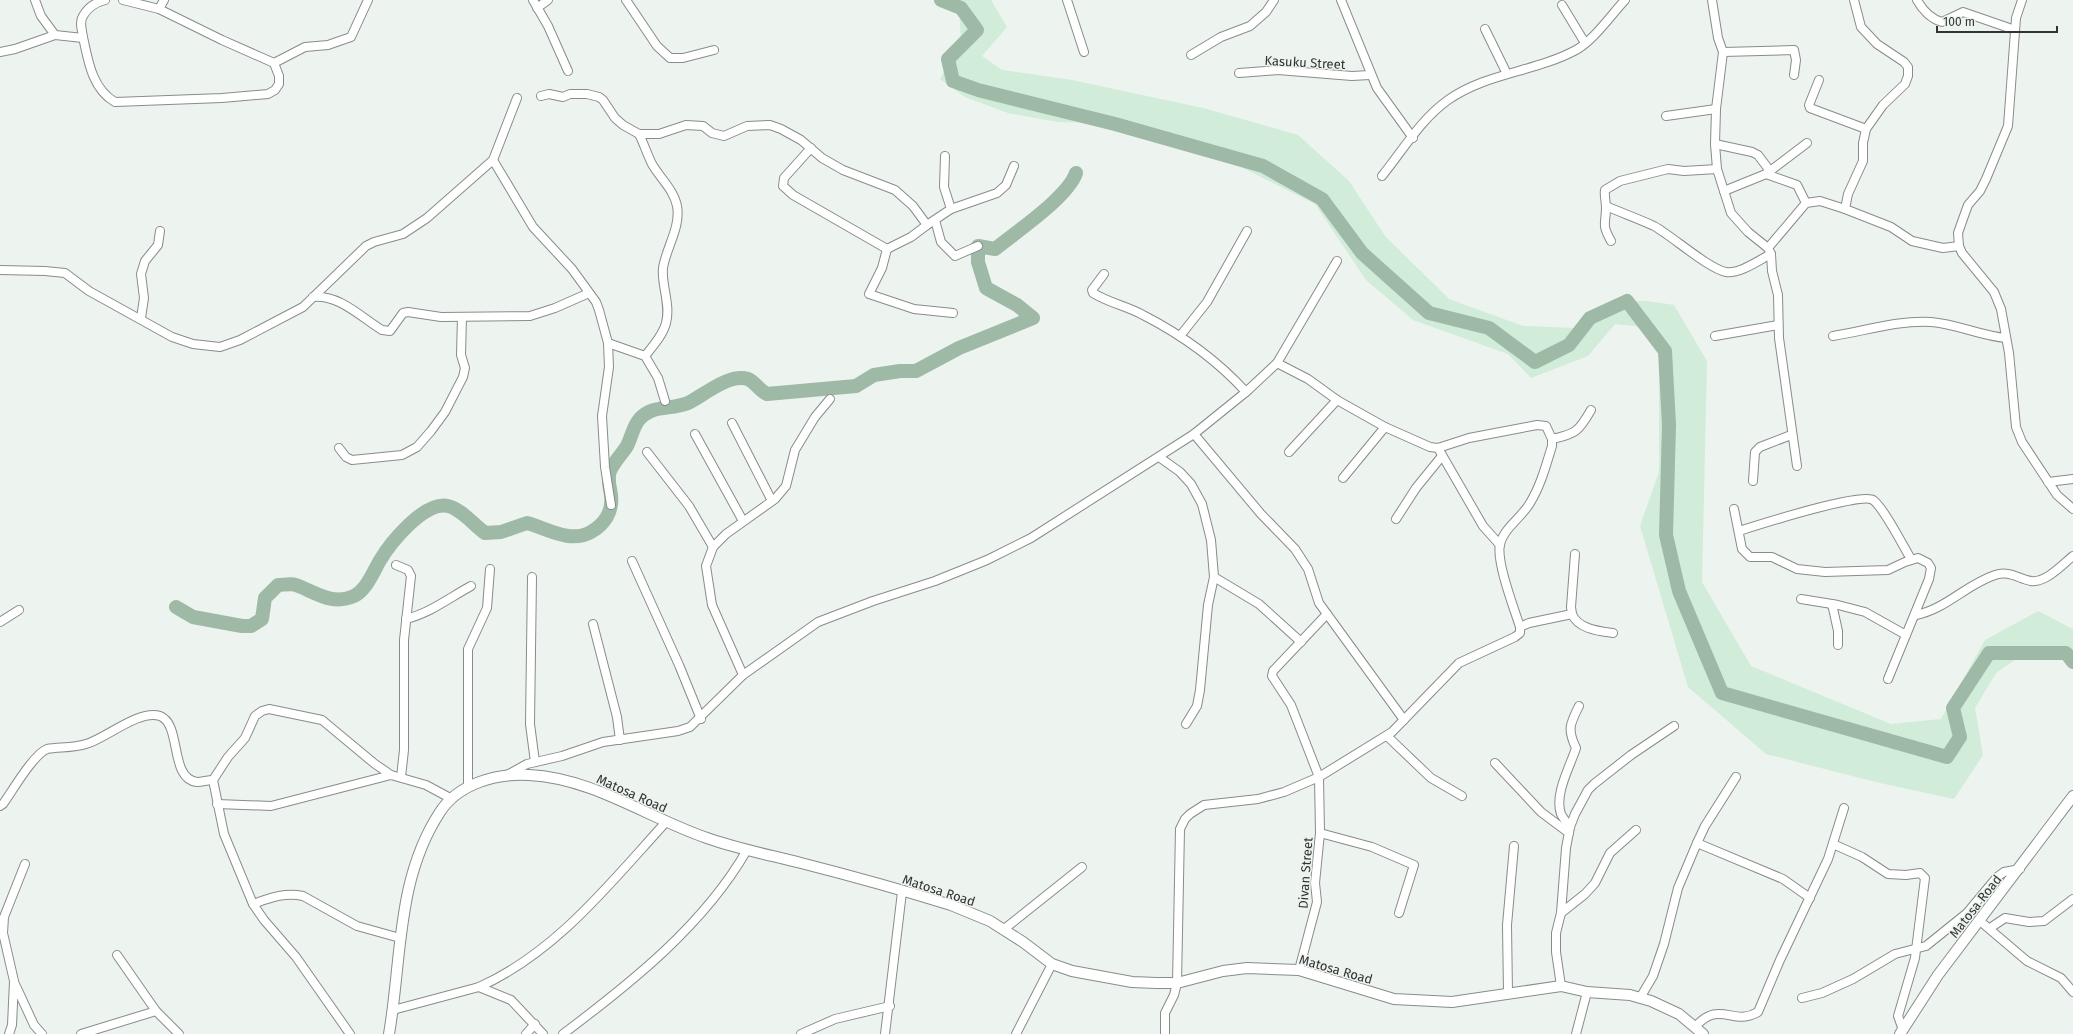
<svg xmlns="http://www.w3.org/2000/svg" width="2073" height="1034" viewBox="0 0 2073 1034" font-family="'Fira Sans',sans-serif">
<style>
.green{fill:#d1ecd8}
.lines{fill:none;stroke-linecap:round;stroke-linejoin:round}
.river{stroke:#9eb9a5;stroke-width:14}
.minor-casing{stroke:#878d88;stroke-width:10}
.tertiary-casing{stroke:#878d88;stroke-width:12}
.minor{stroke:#fff;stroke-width:8}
.tertiary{stroke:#fff;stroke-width:10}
.labels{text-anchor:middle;stroke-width:3;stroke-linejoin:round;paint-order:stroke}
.street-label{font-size:13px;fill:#323432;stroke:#edf3ee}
</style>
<rect width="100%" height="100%" fill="#edf3ee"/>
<path class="green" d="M933,0H991L1007,27L982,56L1002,70L1072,80L1203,108L1298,135L1349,181L1385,236L1449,299L1523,326L1575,328L1619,301H1647L1674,305L1707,361L1702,582L1751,666L1891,724L1941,719L1985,640L2038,611L2073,629V659L2019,657L1996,673L1975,708L1983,755L1954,799L1880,783L1766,754L1688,687L1640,526L1659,472V358L1653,328L1615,324L1588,356L1531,378L1508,354L1413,320L1366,280L1315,204L1207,150L1112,123L1058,122L1008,113L965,97L940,79L961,40L959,6Z"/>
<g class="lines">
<g class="river">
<path d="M941,0L961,8L977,30L948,59L953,81L978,90L1115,124L1263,166L1322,199L1362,253L1429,313L1489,328L1535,362L1569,345L1590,318L1627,301L1665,351L1669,425L1666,535L1679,591L1722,693L1947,757L1960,737L1953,708L1989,653H2066L2073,662"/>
<path d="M176,607L193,617L242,626H251L262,619L265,598L278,585C283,585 291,583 296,585C315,592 332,606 354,596C366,590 373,573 379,562C390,543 424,501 448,506C461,509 474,525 485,533L501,532L527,523C546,528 570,544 591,532C605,524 613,511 611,495C610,487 607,479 610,471C614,462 622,454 627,446C631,438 633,428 638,421C651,403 673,411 690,402C705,394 730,373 748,379C755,382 760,391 767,394L856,386L874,375L900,371H916L959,348L1033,318L1017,305L986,288L978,262V246L995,249C1016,232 1068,197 1076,173"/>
</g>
<defs>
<g id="minor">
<path d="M35,0L41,16L55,35L83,38"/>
<path d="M105,0C97,2 88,7 83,16C79,22 82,30 83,37C88,60 92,89 115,102L222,98L268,94L275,90L279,84V76L274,63"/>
<path d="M123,0L159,9L164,0"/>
<path d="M533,0L548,26L568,71"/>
<path d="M626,0L657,46L670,58H683L714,50"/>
<path d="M1067,0L1084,52"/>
<path d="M1341,0L1377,88L1413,138"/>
<path d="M1712,0L1718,38L1723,52L1716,109L1715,144L1717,169L1731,213L1748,232L1768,248"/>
<path d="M1917,0C1922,9 1931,19 1942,22L1963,12L2015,30"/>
<path d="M2022,0L2016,18L2008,126L1986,179L1980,191L1968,205L1964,216L1958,233L1959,246L1962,253L1994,292L2001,309L2009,353L2016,427L2022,442L2057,495L2073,509"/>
<path d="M1562,5L1585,43"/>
<path d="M537,8L548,0"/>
<path d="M159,9L222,40L274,63L305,47L328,45L351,37L368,0"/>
<path d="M1485,29L1507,74"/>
<path d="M0,52L15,49L55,35"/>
<path d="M1723,52L1794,50L1796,60L1794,75"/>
<path d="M1191,55L1221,37L1250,26L1266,12L1274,0"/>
<path d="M1239,73L1278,70L1352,76L1370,75"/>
<path d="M1819,80L1809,105L1810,108L1866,129"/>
<path d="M541,96L549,94L563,97L570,94H587L599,97L603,100L615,118L623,125L639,134H659L686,125L703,126L712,133L724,136L747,126L770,125L781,129L801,140L822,158L843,170L895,190L913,206L927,225L951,209L944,187L945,156"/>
<path d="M1666,116L1716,109"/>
<path d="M639,134C644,144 647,154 652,164C660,178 674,190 677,206C681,227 666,248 663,268C661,284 671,305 666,323C663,335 653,346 645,356"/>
<path d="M1715,144L1752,152L1758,155L1770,171"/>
<path d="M811,148L784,178L783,186L793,195L887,249"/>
<path d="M493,160L533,227L572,269L596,302L599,310L608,343L609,367L602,416L605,467L611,505"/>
<path d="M1766,174L1797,185L1806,203"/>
<path d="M1382,176C1403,150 1421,119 1448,100C1486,73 1535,72 1576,50C1593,41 1611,15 1625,0"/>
<path d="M1724,191L1766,174L1807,143"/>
<path d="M1606,206C1622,213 1639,219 1654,226C1672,236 1709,269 1726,272C1740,274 1759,260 1771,254"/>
<path d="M951,209L997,193L1006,185L1014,166"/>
<path d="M1845,209L1891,227L1912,241L1943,248L1959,246"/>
<path d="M935,220L941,242L955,256L978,246"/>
<path d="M1611,241C1601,223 1606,225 1606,207C1606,201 1604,196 1605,190L1620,181L1668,169L1684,171L1717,169"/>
<path d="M887,249L882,268L869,294L914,309L953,313"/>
<path d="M887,249L911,237L927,225"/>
<path d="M0,270L45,271L65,273L89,291L172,337L193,344L220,347L240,340L303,307L366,246L374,242L403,234L427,218L493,160L517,98"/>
<path d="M1104,274L1092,290L1093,293C1109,303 1127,306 1143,315C1182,335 1217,360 1246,392"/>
<path d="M313,297C339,294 362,318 382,330L390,331L403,313L408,312L441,317L530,316L555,308L589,293"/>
<path d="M141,318L144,298L141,274L145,261L158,245L160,231"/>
<path d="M1180,336L1207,302L1247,231"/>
<path d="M1715,336L1778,325"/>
<path d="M1833,336C1865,331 1898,320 1931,322C1957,324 1981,336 2006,338"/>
<path d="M608,343L645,356L658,378L665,401"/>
<path d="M1277,363L1337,261"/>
<path d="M732,423L772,501"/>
<path d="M695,434L743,521"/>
<path d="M1194,434L1261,514L1295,549L1308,569L1319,603L1404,720"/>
<path d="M1552,439V446C1546,465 1541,485 1530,503C1522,517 1504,528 1500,544C1496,562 1514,608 1520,627L1529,623L1572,614C1578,629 1599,631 1613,633"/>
<path d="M339,448L346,457L352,460L402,455L417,447L431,431L445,412L463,377L465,368L461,355L462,317"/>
<path d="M1438,448L1483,526L1500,545"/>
<path d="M647,452L689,506L713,547"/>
<path d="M1289,452L1337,400"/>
<path d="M1159,457L1180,472L1191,484L1202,504L1211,540L1214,577L1208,605L1200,690L1197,706L1186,724"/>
<path d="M1797,466L1779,338L1778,295L1772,271L1771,254L1768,248L1806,203L1820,201L1845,209L1848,194L1863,161V143L1866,129L1883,105L1905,84L1908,76V67L1904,62L1877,44L1861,27L1854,0"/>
<path d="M1343,478L1385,427"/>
<path d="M1753,481L1755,452L1760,447L1791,435"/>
<path d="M2048,482L2073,479"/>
<path d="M1734,509L1742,549L1750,557H1772L1797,569L1825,572L1888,570L1905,562L1918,558L1928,563L1931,568L1929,579L1888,679"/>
<path d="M1396,519L1416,488L1442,456"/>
<path d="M1739,531C1758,525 1861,492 1873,500C1884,508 1903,546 1911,559"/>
<path d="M632,561L679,665L701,719"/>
<path d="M396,565L408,570L411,576L404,640V750L401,777"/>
<path d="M532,577L530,724L535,762"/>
<path d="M1214,577L1259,604L1301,642"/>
<path d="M1801,599L1838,605L1865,612L1906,635"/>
<path d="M1832,604L1838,631V645"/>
<path d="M1572,614L1571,607L1575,554"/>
<path d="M1916,615C1946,609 1967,584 1995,575C2009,570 2019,579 2031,581C2046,583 2063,564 2073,556"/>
<path d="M406,619C430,613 449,598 471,586"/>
<path d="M0,622L19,610"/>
<path d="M593,624L617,717L620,740"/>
<path d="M743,675L712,605L706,566L713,547L726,534L775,499L786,486L795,450L815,417L830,399"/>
<path d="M1387,736L1431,778L1462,796"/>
<path d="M1495,763L1541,812L1569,833"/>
<path d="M507,775L527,764L562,756L603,742L678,731L690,727L743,675L818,622L873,601L935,581L987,560L1031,538L1194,434L1246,392L1277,363L1308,379L1337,400L1385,427L1430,447L1438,448L1469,438L1537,425L1546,426L1552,439C1576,434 1579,431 1591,410"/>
<path d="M468,786V649L487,608L490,569"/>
<path d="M217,804L271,806L391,775L426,785L452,799"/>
<path d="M0,806L3,804C13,790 33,755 47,749C59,747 74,748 86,744C105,739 139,709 160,716C182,724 169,779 197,782C202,782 208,780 213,780"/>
<path d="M1570,827C1567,823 1563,818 1561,814C1554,794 1570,767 1576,748C1567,729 1570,724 1579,706"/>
<path d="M1320,833L1372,847L1414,865L1399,913"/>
<path d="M1697,843L1783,879L1810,898"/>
<path d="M1833,844L1862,857L1888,874L1906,875L1920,873L1925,878L1915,958L1898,1016L1903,1030"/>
<path d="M253,904C270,898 285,892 303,896L357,926L400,938"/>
<path d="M1561,913L1585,894L1595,883L1610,853L1636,830"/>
<path d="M1980,921L2027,961L2061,978L2073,992"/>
<path d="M1990,928L2005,918L2029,922L2044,921L2073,899"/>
<path d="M1003,930L1082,867"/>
<path d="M117,955L156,1011L179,1034"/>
<path d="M1299,970L1317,902L1315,883L1320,833L1319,777L1291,705L1272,676L1273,671L1327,614"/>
<path d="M15,984L34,1025L42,1034"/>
<path d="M1561,986L1556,952V933L1561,913L1566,848L1570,827L1575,814L1588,790L1594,784L1631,755L1674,726"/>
<path d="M479,987L511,1000L543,1034"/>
<path d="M1508,993L1507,925L1514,846"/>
<path d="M1640,998L1653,976L1664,944L1678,888L1697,843L1705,826L1736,777"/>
<path d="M1802,998L1822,993L1853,979L1895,954L1926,946L1967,913L1997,877L2004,872L2020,869"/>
<path d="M393,1010L479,987C557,952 610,883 666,822"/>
<path d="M1695,1027C1720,999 1733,1027 1758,1012L1780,960L1828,859L1844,808"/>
<path d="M9,1034L12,1025L14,981L3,933L4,917L25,864"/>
<path d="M81,1034L156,1011"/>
<path d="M350,1034L296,957L264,920L253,904L224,834L213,780L228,757L245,738L255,716L262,711L269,709L322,720L375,764L391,775"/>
<path d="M526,1034L535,1024"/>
<path d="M563,1034C631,983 704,925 747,850"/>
<path d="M801,1034L835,1019L890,1006"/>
<path d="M885,1034L902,892"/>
<path d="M1016,1034L1052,964"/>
<path d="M1165,1034V1013L1174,995L1177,983L1180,829L1185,819L1190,814L1204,805L1258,799L1284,792L1319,777L1392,732L1459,663L1515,637L1520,633V627"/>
<path d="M1576,1034L1587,992"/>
</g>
<g id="tertiary">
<path d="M389,1034C402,959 396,879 440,812C458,784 496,773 529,775C593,778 648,818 707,838C738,849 770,855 801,863C852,876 902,890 951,905L990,921L1023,942L1052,964L1072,971L1132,982L1157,983H1177L1223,971L1247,968L1299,970L1394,999L1452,1002L1561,986L1587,992L1630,995L1651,1001L1679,1014L1703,1034"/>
<path d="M1900,1034L1938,975L2073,796"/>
</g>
</defs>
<use href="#minor" class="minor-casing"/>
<use href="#tertiary" class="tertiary-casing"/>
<use href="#minor" class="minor"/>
<use href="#tertiary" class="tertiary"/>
</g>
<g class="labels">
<g class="street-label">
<text transform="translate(1305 62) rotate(3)" y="5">Kasuku Street</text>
<text transform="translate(632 793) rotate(24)" y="5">Matosa Road</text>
<text transform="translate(1305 873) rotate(-86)" y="5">Divan Street</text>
<text transform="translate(939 890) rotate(18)" y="5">Matosa Road</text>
<text transform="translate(1975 906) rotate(-52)" y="5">Matosa Road</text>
<text transform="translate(1336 969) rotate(16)" y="5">Matosa Road</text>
</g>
</g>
<path d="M1937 26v6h120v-6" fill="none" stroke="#323432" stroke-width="2"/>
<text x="1943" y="26" font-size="12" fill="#323432" stroke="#edf3ee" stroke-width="3" paint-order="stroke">100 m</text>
</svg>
